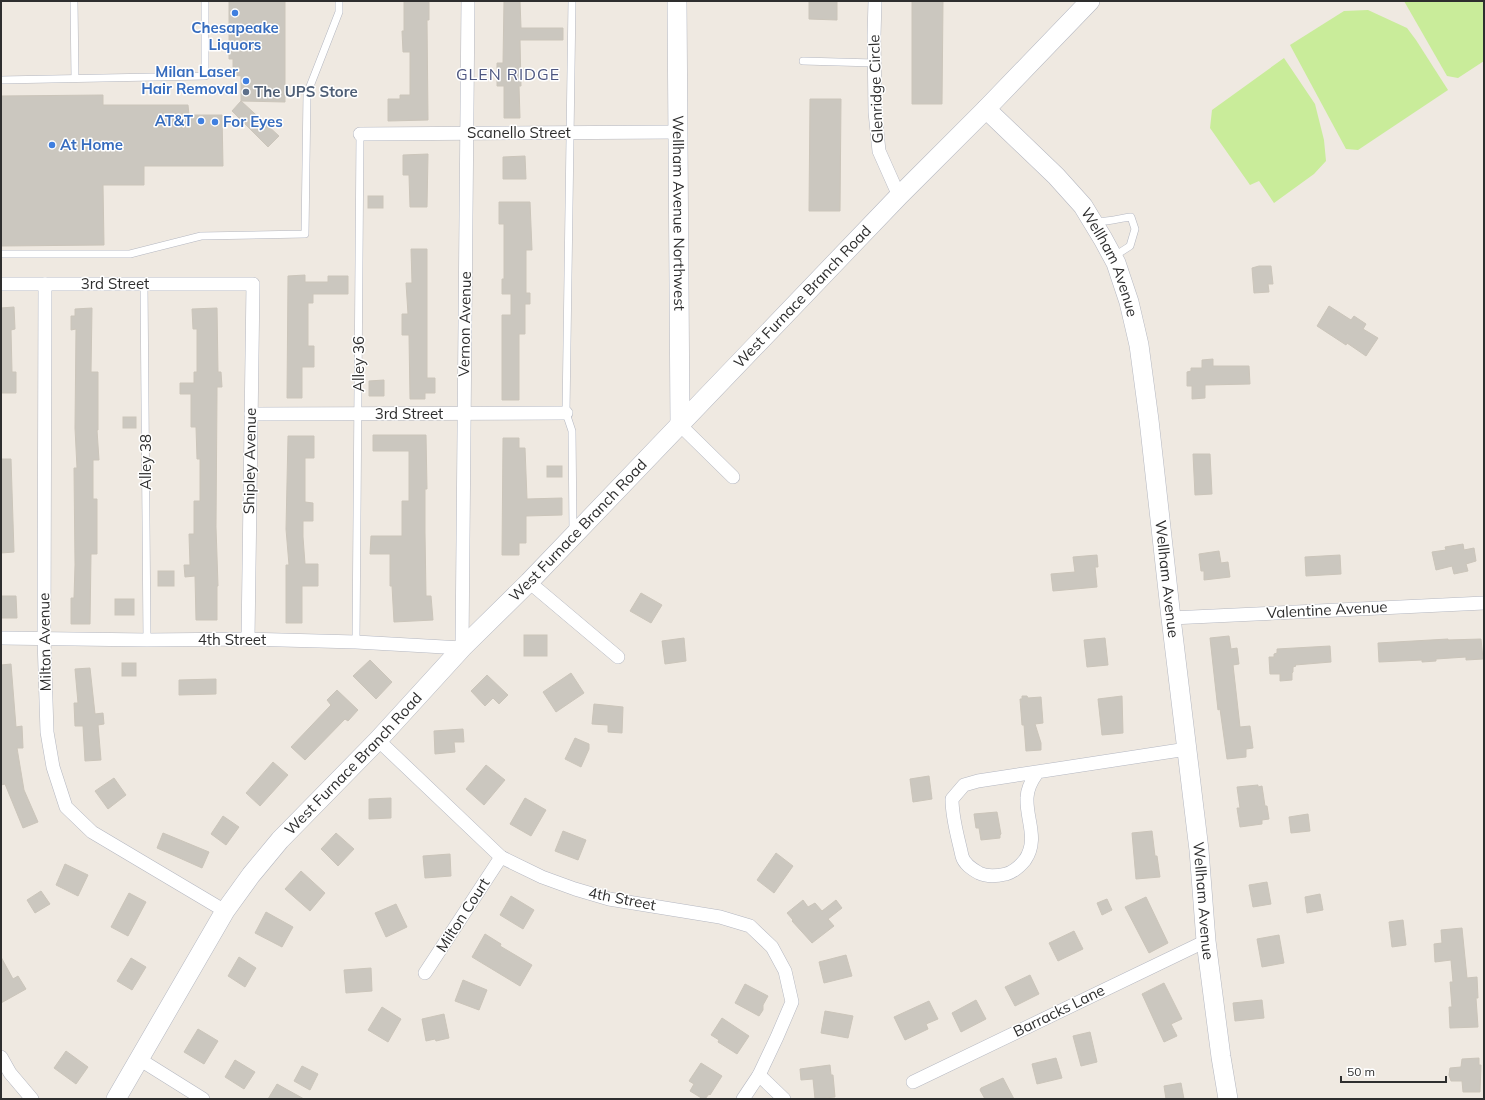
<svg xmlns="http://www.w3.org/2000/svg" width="1485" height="1100" viewBox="0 0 1485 1100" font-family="Mulish,sans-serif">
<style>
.pitch{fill:#c9ec9a}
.building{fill:#cbc7bf;stroke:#cbc5ba}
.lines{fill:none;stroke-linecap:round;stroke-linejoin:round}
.lane-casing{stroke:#b4b7c1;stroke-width:8}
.street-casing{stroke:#b4b7c1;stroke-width:14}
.secondary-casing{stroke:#b4b7c1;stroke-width:20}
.lane{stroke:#fff;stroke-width:7}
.street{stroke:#fff;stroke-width:13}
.secondary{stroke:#fff;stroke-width:19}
.shop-dot{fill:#3f7fe0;stroke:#fff;stroke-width:1.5}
.service-dot{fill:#5c6f8a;stroke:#fff;stroke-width:1.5}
.labels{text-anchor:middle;stroke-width:3;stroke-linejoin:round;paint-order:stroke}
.shop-label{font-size:15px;font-weight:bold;fill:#366cbe;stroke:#fff;text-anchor:end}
.street-label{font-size:15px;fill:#2e2e2e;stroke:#fff}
.service-label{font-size:15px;font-weight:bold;fill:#4e5e75;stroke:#fff;text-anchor:start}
.neighbourhood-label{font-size:16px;letter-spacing:1px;fill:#4d5680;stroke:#fff}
</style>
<rect width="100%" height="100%" fill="#efe9e1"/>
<g class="pitch">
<path d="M1404,1H1484V61L1458,78L1447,76Z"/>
<path d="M1368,10L1407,28L1416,40L1448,90L1358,150L1346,149L1290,45L1344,11Z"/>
<path d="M1284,58L1315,104L1324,140L1326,161L1314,174L1274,203L1259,181L1250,185L1210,128L1212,110Z"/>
</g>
<g class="building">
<path d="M229,1H285V102L241,101V76L233,75V59H229Z"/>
<path d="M404,1H429V20H427L428,120L388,121V99H400V95H410V52H403L402,31H404Z"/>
<path d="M504,1H520L521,28H563V40H520L521,86H519L520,118H504V86H497V63H503Z"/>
<path d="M809,1H837V20L809,19Z"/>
<path d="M912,1H943L942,104H912Z"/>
<path d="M103,95V105H188L189,115H222L223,166H144V185H103L104,245L1,246V96Z"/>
<path d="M810,99H841L840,211H809Z"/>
<path d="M241,101L279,136L268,147L232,111Z"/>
<path d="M428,154L427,207H410L409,175H403V155Z"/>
<path d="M525,156L526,179H503V157Z"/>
<rect x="368" y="196" width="15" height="12"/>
<path d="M499,202H530L532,250H526V293H530V304H525V334H519V400H502V315H511V294H502V279H504V224H499Z"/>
<path d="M411,249H427V378H435V393H425V399H410L409,335H402V314H408L406,283H412Z"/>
<path d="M1259,266H1271L1273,284H1268L1269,292L1254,293L1252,268Z"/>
<path d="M305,275V282H328V276H348V294H313V303H308V346H314V367H302V398H287L288,276Z"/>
<path d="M1329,306L1351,320L1354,316L1366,324L1363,329L1378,338L1366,356L1347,343L1346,345L1317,326Z"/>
<path d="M14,307L15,329L11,330L12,372H16V393H1V308Z"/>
<path d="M92,308L91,372H98V430H97L99,460H93V499H97V554H91L90,624H71V598H74L75,565L74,468H77L75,428L76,329L71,330V316H75V309Z"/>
<path d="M217,308L218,372H221L222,387H217V394L216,527L218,586H217V620H196L195,576L185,577L184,565H190L189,534H194V501H200V459H197L196,427H191V394H180V383H194V372H197V329H193L192,309Z"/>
<path d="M1213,359V366H1249L1250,384L1205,385V398L1192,399V386H1187V372L1191,371V368H1202V360Z"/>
<path d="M384,380V396H369V381Z"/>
<rect x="123" y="417" width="13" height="11"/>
<path d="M373,435H426L427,489H425V533L426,596H431L433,620L394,622L392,586H390V554H370L371,536H402V501H409V451H373Z"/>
<path d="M288,436H314V458H305V502L313,503V521H303V537L305,564H318V586H302V623H286V565H289L286,529Z"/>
<path d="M503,438H519V448H525L527,499L562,498V515L526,516V543H519V555H502Z"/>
<path d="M1193,454H1210L1212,494L1195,495Z"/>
<path d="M1,459H11L14,552L1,553Z"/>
<rect x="547" y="466" width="15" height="11"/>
<path d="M1463,544L1464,550L1474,548L1476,561L1466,564L1468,571L1454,574L1452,566L1436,570L1432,552L1446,550L1445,547Z"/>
<path d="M1219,551L1221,563L1228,562L1230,577L1204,580V571H1201L1199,554Z"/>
<path d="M1097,555L1098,567H1095L1097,587L1053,591L1051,574L1075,572L1073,557Z"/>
<path d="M1340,555L1341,574L1306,576L1305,557Z"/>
<rect x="158" y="571" width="16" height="15"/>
<path d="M641,593L662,605L651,623L630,611Z"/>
<path d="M1,596H16L17,618H1Z"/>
<rect x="115" y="599" width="19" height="16"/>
<rect x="524" y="635" width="23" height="21"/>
<path d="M1229,636L1231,649L1237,648L1239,664L1233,665L1240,727L1250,726L1253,748L1246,749V757L1227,759L1220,709L1218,710L1210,638Z"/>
<path d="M684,638L686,661L665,664L662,641Z"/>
<path d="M1105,638L1108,665L1087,667L1084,640Z"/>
<path d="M1448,639V640L1481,639L1483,659L1466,660V657L1436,659V661L1422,662V660L1379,662L1378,643Z"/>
<path d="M1330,646L1331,662L1295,665L1296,666L1293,667V672L1292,673V680L1280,681V674H1270L1269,657H1274V654L1277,653V649Z"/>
<path d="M370,660L392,682L376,699L353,676Z"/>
<rect x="122" y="663" width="14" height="13"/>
<path d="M11,664L16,727L22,726L23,748H17L24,790L38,822L23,828L5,784L1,785V665Z"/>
<path d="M90,668L95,714L103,713L104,724L98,725L101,760L85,761L83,726H75L74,703H78L75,669Z"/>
<path d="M571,673L584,693L556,712L543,692Z"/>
<path d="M487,675L508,695L499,704L493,698L485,706L471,691Z"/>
<path d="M216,679V694L179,695V680Z"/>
<path d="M337,690L358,710L348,721L345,719L305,760L291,747L331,705L327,700Z"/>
<path d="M1022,696H1027L1028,698L1041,697L1043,723L1035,724L1041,743V750L1026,751L1024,725H1022L1020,699H1022Z"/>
<path d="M1122,696L1123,733L1102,735L1098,699Z"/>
<path d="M594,704L623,707L622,733L608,732V725L592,724Z"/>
<path d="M463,729L464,742H454L455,752L435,754L434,731Z"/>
<path d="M575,738L589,744V749L581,767L565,759Z"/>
<path d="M273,762L288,775L260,806L246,793Z"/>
<path d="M486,765L505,780L484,805L466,789Z"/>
<path d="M929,776L932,799L913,802L910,779Z"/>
<path d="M114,778L126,795L108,809L95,791Z"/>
<path d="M1258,785V787L1262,786L1265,806H1267L1269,819L1262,820V824L1240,827L1237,808H1240L1237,787Z"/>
<path d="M391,798V818L369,819V799Z"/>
<path d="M525,798L546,810L531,836L510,824Z"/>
<path d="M997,812L1001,834L1000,835V838L981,840L979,828H976L974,814Z"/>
<path d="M1308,814L1310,831L1291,833L1289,817Z"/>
<path d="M223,816L239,827L226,845L211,834Z"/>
<path d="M563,831L586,840L578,860L555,851Z"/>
<path d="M1152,831L1155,856H1157L1160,877L1136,879L1132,833Z"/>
<path d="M163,833L209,852L202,868L157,848Z"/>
<path d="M336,833L354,849L338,866L321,849Z"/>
<path d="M776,853L793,866L774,893L757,880Z"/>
<path d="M450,854L451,876L425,878L423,856Z"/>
<path d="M65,864L88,875L78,896L56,885Z"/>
<path d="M301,871L325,893L310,911L285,889Z"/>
<path d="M1267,882L1271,904L1253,907L1249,885Z"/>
<path d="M41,891L50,904L35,913L27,900Z"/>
<path d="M129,893L146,902L128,936L111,927Z"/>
<path d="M1320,894L1323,910L1307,913L1305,897Z"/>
<path d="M511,896L534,910L523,929L500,915Z"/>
<path d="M1146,897L1168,943L1149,953L1125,907Z"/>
<path d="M1107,899L1112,910L1102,915L1097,903Z"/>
<path d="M803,900L808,907L815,903L822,911L836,900L842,908L828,919L834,926L812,943L792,921L793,920L787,913Z"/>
<path d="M396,904L407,927L386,937L375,913Z"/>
<path d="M266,912L293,927L282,947L255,933Z"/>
<path d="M1403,920L1406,945L1392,947L1389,922Z"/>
<path d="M1462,928L1467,978L1477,977L1478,998H1476L1478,1027L1450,1028L1449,1007H1452L1450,982H1453L1451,960L1435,962L1434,944L1442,943L1441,930Z"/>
<path d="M1074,931L1083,949L1058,961L1049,943Z"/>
<path d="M485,934L501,944L500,946L532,965L520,986L472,957Z"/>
<path d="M1279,935L1284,963L1262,967L1257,939Z"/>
<path d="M846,955L852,976L824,983L819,962Z"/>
<path d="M1,957L13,979L18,976L26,989L1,1003Z"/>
<path d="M239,957L256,968L245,987L228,976Z"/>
<path d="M131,958L146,967L132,990L117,981Z"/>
<path d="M371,968L372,991L346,993L344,970Z"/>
<path d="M1030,975L1039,994L1015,1006L1005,987Z"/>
<path d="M463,980L487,990L479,1010L455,1001Z"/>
<path d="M1164,983L1182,1019L1171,1024L1177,1036L1164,1042L1142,994Z"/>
<path d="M745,984L768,996L763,1005V1010L759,1016L735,1003Z"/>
<path d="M976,1000L986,1019L961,1032L952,1013Z"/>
<path d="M1262,1000L1264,1018L1235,1021L1233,1003Z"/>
<path d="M929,1001L938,1019L926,1024L928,1029L905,1040L894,1017Z"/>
<path d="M382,1007L401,1019L388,1042L368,1030Z"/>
<path d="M825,1011L853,1016L848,1038L821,1033Z"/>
<path d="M444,1014L449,1038L436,1041L435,1039L426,1041L422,1019Z"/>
<path d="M722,1018L749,1036L737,1054L718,1042L719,1040L711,1035Z"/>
<path d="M198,1029L218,1041L204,1064L184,1052Z"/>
<path d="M1090,1032L1097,1062L1081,1066L1073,1036Z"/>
<path d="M66,1051L88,1067L76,1084L54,1068Z"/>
<path d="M1056,1058L1062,1078L1037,1084L1032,1064Z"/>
<path d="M1479,1058V1065H1481L1480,1092H1463L1462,1081H1451L1449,1075L1450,1068L1461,1067L1462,1059Z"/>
<path d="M235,1060L255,1072L244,1089L225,1077Z"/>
<path d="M701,1063L722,1076L710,1095L709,1094L705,1099H703L690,1091L694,1084L689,1081Z"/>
<path d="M830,1065L831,1075H833L835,1097L815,1099L813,1079L801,1080L800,1069Z"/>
<path d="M302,1066L318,1074L310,1090L294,1081Z"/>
<path d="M1003,1078L1014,1099H985L980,1090L981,1088Z"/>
<path d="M1181,1083L1184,1099H1166L1164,1086Z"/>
<path d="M277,1084L304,1099H268Z"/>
</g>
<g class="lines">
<defs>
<g id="lane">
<path d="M74,1L75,78"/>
<path d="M572,1L566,413L572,431L573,530"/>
<path d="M803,61L874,63"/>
<path d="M1,80L205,76V1"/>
<path d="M1095,221C1107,223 1119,218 1131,217L1135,229L1130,246L1113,257"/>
<path d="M1,254H130L201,236L305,234L307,94L339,12V1"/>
<path d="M144,284L147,640"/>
<path d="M356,642L360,134"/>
</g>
<g id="street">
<path d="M875,1L874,36L875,112L879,151L899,196"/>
<path d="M360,134L678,132"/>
<path d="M1,284H253L248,639"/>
<path d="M45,284L44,638L47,732L53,767L66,807L92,832L225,911"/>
<path d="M251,414L566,413"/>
<path d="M680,425L733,477"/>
<path d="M529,582L618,657"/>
<path d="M1171,618L1484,603"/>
<path d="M1,638L147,640L248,639L356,642L462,648L468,1"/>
<path d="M378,740L501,857L542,877L575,889L609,899L720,917L750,926L772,947L785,971L792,1002L777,1037L759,1075L743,1099"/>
<path d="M1037,773C1032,780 1027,788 1027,798C1026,820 1039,839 1025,860C1020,866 1013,872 1006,874C997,876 987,877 979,873C972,869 964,864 962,856C958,837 952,819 952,799L964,785L978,781L1187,749"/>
<path d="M425,973L501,857"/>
<path d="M1,1057L10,1073L32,1099"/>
<path d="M139,1059L203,1099"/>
<path d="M759,1075L784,1099"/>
<path d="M913,1082L1206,941"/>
</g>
<g id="secondary">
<path id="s1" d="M677,1L680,425"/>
<path id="s2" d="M986,109L1056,176L1083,206L1103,239L1116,263L1129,302L1139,345L1149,420L1171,618L1199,850L1206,941L1221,1057L1228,1099"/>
<path id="s3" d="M116,1099L225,911L251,875L280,840L378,740L462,648L529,582L899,196L986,109L1090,1"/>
</g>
</defs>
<use href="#lane" class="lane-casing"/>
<use href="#street" class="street-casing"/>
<use href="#secondary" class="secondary-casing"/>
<use href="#lane" class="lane"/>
<use href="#street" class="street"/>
<use href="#secondary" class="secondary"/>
</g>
<g class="shop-dot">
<circle cx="235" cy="13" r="4"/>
<circle cx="246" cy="81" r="4"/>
<circle cx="201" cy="121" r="4"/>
<circle cx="215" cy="122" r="4"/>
<circle cx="52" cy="145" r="4"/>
</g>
<circle class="service-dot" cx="246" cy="92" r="4"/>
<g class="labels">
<g class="shop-label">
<text x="235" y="33" text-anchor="middle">Chesapeake<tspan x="235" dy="17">Liquors</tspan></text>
<text x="238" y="77">Milan Laser<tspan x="238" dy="17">Hair Removal</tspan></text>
<text x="193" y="126">AT&amp;T</text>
<text x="223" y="127" text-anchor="start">For Eyes</text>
<text x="60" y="150" text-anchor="start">At Home</text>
</g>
<g class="street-label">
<text transform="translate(876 89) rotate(-92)" y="5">Glenridge Circle</text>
<text x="519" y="138">Scanello Street</text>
<text dy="5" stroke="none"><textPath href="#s1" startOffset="212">Wellham Avenue Northwest</textPath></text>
<text dy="5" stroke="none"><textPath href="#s2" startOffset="200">Wellham Avenue</textPath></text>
<text x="115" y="289">3rd Street</text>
<text dy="5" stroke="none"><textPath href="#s3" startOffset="1061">West Furnace Branch Road</textPath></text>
<text transform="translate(465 324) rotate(-89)" y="5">Vernon Avenue</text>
<text transform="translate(359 364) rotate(-90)" y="5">Alley 36</text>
<text x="409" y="419">3rd Street</text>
<text transform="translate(250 461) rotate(-89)" y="5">Shipley Avenue</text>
<text transform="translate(146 462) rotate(-90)" y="5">Alley 38</text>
<text dy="5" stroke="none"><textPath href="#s3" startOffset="737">West Furnace Branch Road</textPath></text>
<text dy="5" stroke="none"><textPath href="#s2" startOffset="524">Wellham Avenue</textPath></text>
<text transform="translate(1327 610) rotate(-3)" y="5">Valentine Avenue</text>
<text x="232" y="645">4th Street</text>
<text transform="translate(45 642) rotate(-91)" y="5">Milton Avenue</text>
<text dy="5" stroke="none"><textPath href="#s3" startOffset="413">West Furnace Branch Road</textPath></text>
<text transform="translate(622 899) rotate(11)" y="5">4th Street</text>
<text dy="5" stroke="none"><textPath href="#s2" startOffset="848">Wellham Avenue</textPath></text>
<text transform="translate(463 915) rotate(-57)" y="5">Milton Court</text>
<text transform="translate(1059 1011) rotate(-26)" y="5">Barracks Lane</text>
</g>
<g class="service-label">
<text x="254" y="97">The UPS Store</text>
</g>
<g class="neighbourhood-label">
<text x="508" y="80">GLEN RIDGE</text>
</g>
</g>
<rect width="1485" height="1100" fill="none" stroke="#2e2e2e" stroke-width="4"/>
<path d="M1341 1076v6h105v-6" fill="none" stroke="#2e2e2e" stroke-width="2"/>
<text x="1347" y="1076" font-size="12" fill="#2e2e2e" stroke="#ffffff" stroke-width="3" paint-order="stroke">50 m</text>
</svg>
